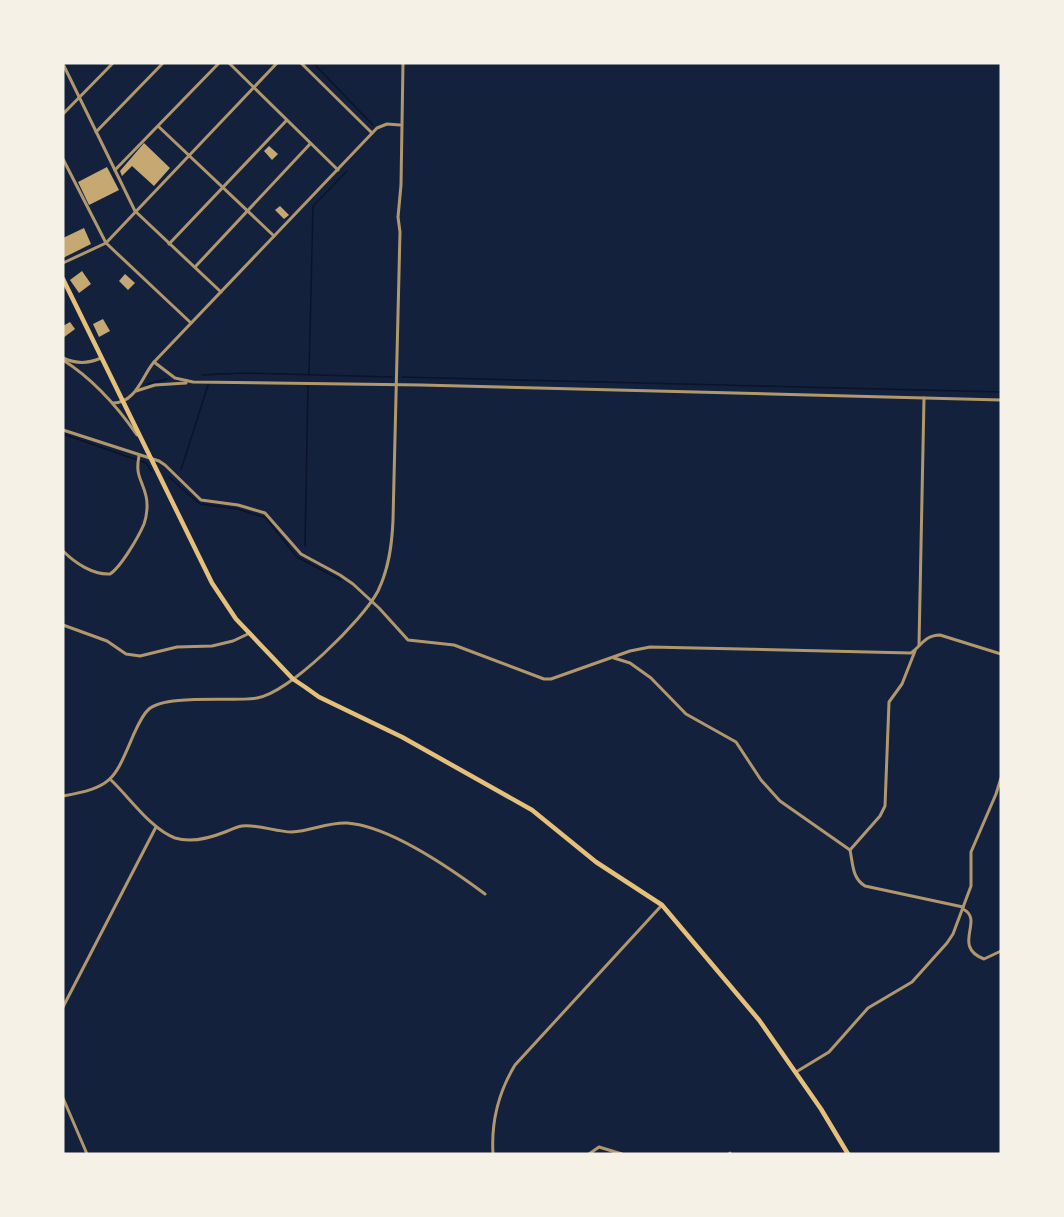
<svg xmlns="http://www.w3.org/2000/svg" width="1064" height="1217" viewBox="0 0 1064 1217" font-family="'Source Serif 4',serif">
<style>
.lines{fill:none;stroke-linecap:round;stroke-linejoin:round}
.stream{stroke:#0b132b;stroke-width:1.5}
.building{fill:#c6a872}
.minor{stroke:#b1986c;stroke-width:3}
.tertiary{stroke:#b1986c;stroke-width:3}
.primary{stroke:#e5c07b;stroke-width:4.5}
</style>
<rect width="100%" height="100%" fill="#14213d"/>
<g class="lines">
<g class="stream">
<path d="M316,63V66L373,125"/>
<path d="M202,375L243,373L392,377"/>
<path d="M309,375L313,206L347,171"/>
<path d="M402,377L1001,392"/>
<path d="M147,384L167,379"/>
<path d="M63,434L146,463L152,472"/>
<path d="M181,470L208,385"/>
<path d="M169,477L200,504L238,509L266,518L297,557L341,580"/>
<path d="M305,546L308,386"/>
</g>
</g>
<g class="building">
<path d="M144,143L170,168L154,186L132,166L122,176L120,171Z"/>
<path d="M269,146L278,154L272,160L264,151Z"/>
<path d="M107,167L119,190L89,205L78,182Z"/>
<path d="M280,206L289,215L284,219L275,210Z"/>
<path d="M84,228L91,244L63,258V238Z"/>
<path d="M82,271L91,284L79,293L70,280Z"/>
<path d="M125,274L135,283L128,290L119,281Z"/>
<path d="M103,319L110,331L99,337L93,324Z"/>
<path d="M70,322L75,329L63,338V326Z"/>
</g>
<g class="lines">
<g class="minor">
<path d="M229,63L338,170"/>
<path d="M301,63L372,133"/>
<path d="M63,64L135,211L221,292"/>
<path d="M63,114L113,63"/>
<path d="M159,127L274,236"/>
<path d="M96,132L163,63"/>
<path d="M63,159L106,243L191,323"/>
<path d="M115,170L219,63"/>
<path d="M169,244L286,121"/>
<path d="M63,263L106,243L277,63"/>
<path d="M195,267L310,144"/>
<path d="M63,360C93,379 117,406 137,435"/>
<path d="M154,362L175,378L193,382L421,385L1001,400"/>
<path d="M136,391L155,385L186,383"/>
<path d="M63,430L159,461L165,465L201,500L238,505L265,513L301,554L340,575L353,584L379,608L408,640L454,645L544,679H551L630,651L650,647L911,653C921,646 925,635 940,635L1001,654"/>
<path d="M63,551C75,563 93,575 110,574C121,567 139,536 144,524C147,516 148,504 146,496C142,479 135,476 139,456"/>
<path d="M63,625L107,641L126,654L140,656L177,647L212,646L233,641L250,633"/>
<path d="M919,645L924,398"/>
<path d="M614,658L630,663L651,678L686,714L736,742L761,780L780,801L850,850C853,864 852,878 865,886L963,907"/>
<path d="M111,780C130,798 151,829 175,838C191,843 210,838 225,832C230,830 236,827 242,826C258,824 276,832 292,832C311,831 328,822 347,823C390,826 450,868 485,894"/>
<path d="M850,850L880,816L885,806L889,702L902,684L915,651"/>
<path d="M963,909C985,920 951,946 984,959L1001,951"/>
<path d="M63,1007L156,827"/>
<path d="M796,1072L829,1052L868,1008L912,982L947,943L953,934L971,886V852L996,794L1001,778"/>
<path d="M63,1098L87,1154"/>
<path d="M589,1154L599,1147L622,1154"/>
<path d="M729,1154L730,1153"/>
</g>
<g class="tertiary">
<path d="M63,358C77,364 87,364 101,358"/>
<path d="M113,403C136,403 142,376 154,362L377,128L387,124L400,125"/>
<path d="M63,796C113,787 114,780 133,736C137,727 142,715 149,709C166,694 232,702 257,698C289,693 363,620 378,591C389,568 392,545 393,520L400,232L398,217L401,185L403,63"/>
<path d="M493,1154C491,1121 498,1093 515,1065L662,905"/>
</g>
<path class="primary" d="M63,279L212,583L236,619L293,679L305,687L319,697L402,737L532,810L596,862L662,905L759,1020L821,1109L848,1154"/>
</g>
<rect width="1064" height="1217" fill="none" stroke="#f6f1e7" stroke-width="129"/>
</svg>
